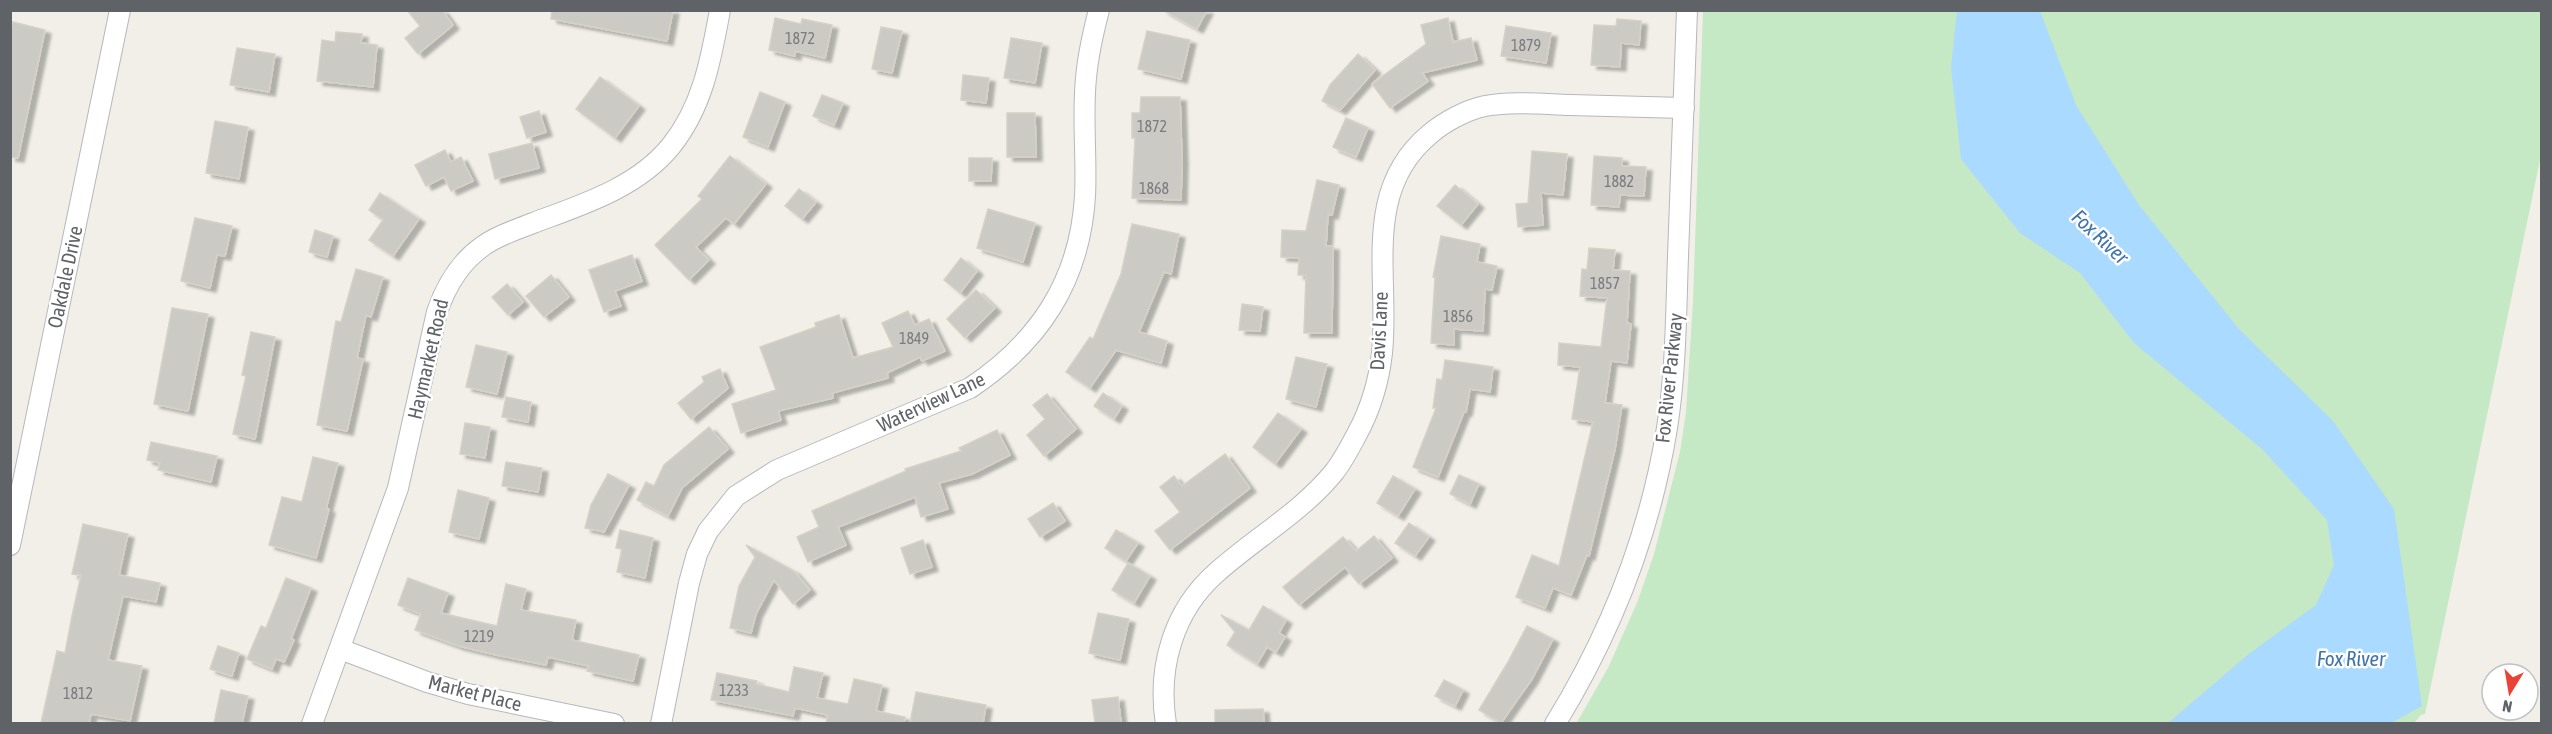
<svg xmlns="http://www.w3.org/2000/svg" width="2552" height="734" viewBox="0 0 2552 734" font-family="'Asap Condensed',sans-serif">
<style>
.green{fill:#c5e8c5}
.water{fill:#aadaff}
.building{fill:#cccac5;stroke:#d6d1c6;stroke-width:1.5;filter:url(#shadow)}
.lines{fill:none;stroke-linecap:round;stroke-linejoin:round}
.minor-casing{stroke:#b5b8bc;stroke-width:22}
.minor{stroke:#fff;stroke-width:20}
.labels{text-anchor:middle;stroke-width:5;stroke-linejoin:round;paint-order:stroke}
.number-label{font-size:16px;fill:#7a7d7f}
.street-label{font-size:20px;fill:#5f6368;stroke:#fff}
.water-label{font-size:21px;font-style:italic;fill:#4174aa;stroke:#fff}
</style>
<defs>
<filter id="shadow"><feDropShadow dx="6" dy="4" stdDeviation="1.5" flood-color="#0004"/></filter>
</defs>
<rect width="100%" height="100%" fill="#f1efe8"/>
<path class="green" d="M1703,11H2541V155L2425,714L2421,715L2414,723L1576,724L1608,668L1637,603L1654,554L1680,452L1686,412L1693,302Z"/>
<path class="water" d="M1957,11H2040L2076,105L2139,205L2239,329L2333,421L2394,509L2422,706L2391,723H2168L2250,653L2316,605L2334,565L2327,520L2262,449L2134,343L2080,273L2020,233L1961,159L1951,67Z"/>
<g class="building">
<path d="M407,10H442L453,25L418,54L405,38L420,26Z"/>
<path d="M552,10H673L667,41L551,19Z"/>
<path d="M1163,10H1207L1197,29Z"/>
<path d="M775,18L801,24L802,19L832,25L825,58L795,51V56L769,50Z"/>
<path d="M1448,18L1453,42L1471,38L1477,60L1422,73L1428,81L1390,108L1372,84L1426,44L1421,25Z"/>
<path d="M1617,19L1641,21L1639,45L1621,43L1620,67L1591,65L1594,25L1616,26Z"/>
<path d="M13,22L45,30L18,158L10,157V32Z"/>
<path d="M1506,26L1551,33L1546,63L1501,56Z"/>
<path d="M881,27L902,31L892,73L872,69Z"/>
<path d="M1147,31L1190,40L1181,79L1138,69Z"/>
<path d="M336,32L362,34L361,43L377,45L373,87L317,81L322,40L335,42Z"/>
<path d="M1011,38L1042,43L1035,83L1004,78Z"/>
<path d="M237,48L275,54L269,92L230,85Z"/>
<path d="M1358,54L1375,70L1340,110L1322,101L1330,85Z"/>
<path d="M963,75L989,78L986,103L961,100Z"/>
<path d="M600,77L639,106L615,138L576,109Z"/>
<path d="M760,92L785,102L768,147L743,137Z"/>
<path d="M822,95L843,103L834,125L813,116Z"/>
<path d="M1141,97H1180L1182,161L1181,200L1132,198L1135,138H1132V113H1140Z"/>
<path d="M539,111L546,132L527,138L520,117Z"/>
<path d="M1007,113H1035L1036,157H1007Z"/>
<path d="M1346,118L1368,128L1356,157L1333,147Z"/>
<path d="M215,121L248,127L239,179L206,173Z"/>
<path d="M532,143L539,168L495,179L489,154Z"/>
<path d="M445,150L451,162L461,157L473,181L451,191L444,177L426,186L415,165Z"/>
<path d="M1532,151L1567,154L1563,195L1541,193L1543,225L1518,227L1516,204L1528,203Z"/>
<path d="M730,156L766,184L734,224L726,218L696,247L709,260L689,280L655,245L702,199L698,196Z"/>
<path d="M1594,156L1622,158V166L1646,167L1644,196L1620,195L1619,207L1591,205Z"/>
<path d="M969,158H992L991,181H969Z"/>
<path d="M1317,180L1339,185L1332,215L1328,214L1326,246H1333L1332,333H1304L1306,275H1298L1299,258L1281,257L1282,230L1306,231Z"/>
<path d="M1455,185L1478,204L1461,225L1437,206Z"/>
<path d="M799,189L816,202L802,219L785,206Z"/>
<path d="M380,193L419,219L393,256L369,240L383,220L369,210Z"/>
<path d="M988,209L1035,223L1023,262L977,248Z"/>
<path d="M195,218L232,226L225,256L217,255L210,288L181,281Z"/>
<path d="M1132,224L1179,234L1171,274L1164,272L1139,332L1167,341L1161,363L1116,350L1090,388L1066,372L1090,337L1093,339L1121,274Z"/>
<path d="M315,230L333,236L327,257L309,252Z"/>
<path d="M1441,236L1480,244L1477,262L1497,266L1492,290L1485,289L1483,331L1454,329V345L1431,343L1435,277H1433Z"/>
<path d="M1589,248L1615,250L1613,270L1630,271L1627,323L1631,324L1627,363L1611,361L1605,403L1622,405L1615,449L1589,556L1587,555L1571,595L1553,588L1545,608L1516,597L1532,555L1559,566L1593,422L1572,419L1580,367L1558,365L1559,343L1601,347L1607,298L1580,296L1582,269L1587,270Z"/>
<path d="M632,255L642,281L615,291L621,306L604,312L589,270Z"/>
<path d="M961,258L977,271L960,293L944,280Z"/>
<path d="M356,269L383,277L371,317L366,315L357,358L363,359L347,431L317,425L336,321L341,322Z"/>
<path d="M551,275L569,297L544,317L526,296Z"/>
<path d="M507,284L523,302L508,315L492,297Z"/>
<path d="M976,290L995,308L965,338L947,319Z"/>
<path d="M1242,304L1263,307L1260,331L1239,330Z"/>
<path d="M172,308L208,314L188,411L154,404Z"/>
<path d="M908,311L915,325L929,319L945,351L922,361L920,357L887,373L888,378L832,393L833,398L778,411L781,420L741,433L732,404L776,390L760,347L816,327L815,323L839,315L853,358L893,347L882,323Z"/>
<path d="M251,332L275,337L255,439L233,434L246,376L242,375Z"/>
<path d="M476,345L507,352L497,394L466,387Z"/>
<path d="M1296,357L1327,364L1316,407L1286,399Z"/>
<path d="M1445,360L1493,367L1490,392L1470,389L1466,412H1464L1438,477L1413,467L1436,408H1433L1437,379L1442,380Z"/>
<path d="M720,369L728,388L691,419L678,403L704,382L702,377Z"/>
<path d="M1103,393L1122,406L1114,419L1094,406Z"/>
<path d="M1047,394L1076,429L1044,456L1027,435L1045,419L1033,405Z"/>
<path d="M506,397L531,402L528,422L502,417Z"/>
<path d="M1278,413L1301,429L1275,464L1253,447Z"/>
<path d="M465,423L490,427L485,458L460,454Z"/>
<path d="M709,427L728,449L682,488L668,516L637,500L646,482L654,486L664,465Z"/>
<path d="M997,430L1010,455L972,474L939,483L948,509L921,517L915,497L838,527L846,545L808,562L797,537L819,527L812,511L906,471L905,469L961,451L959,448Z"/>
<path d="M151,442L217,456L211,482L158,470L160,463L147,460Z"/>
<path d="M1225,454L1250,488L1170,550L1155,531L1180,512L1160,487L1174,476L1182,486Z"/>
<path d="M313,457L338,463L326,509H329L316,558L269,545L282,497L302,502Z"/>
<path d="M506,462L542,468L538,492L502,486Z"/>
<path d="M608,474L629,485L604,532L585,528L591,505Z"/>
<path d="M1459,475L1479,484L1470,504L1450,494Z"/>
<path d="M1393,476L1415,489L1398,516L1377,503Z"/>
<path d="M458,490L489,498L479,539L449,532Z"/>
<path d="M1053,503L1065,521L1040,537L1028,519Z"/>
<path d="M1409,523L1429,537L1415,556L1395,543Z"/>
<path d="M83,524L128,534L119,575L160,583L156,602L123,596L108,660L142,666L130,721L91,714L89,723H41L57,651L65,653L72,616L81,575L72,574Z"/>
<path d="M620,530L653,538L645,578L617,572L622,549L616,548Z"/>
<path d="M1116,530L1138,543L1126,561L1105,548Z"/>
<path d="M1374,536L1392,558L1359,584L1345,567L1299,605L1283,587L1343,537L1356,551Z"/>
<path d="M923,540L932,567L910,574L901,548Z"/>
<path d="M746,545L794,571L810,590L793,604L774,580L756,614L751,633L730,628L739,586L755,557Z"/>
<path d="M1128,563L1150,576L1134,603L1112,590Z"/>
<path d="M286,578L311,588L291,639L294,640L284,662L276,659L272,669L247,659L261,626L266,628Z"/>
<path d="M408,578L448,593L441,613L497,626L506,584L526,589L521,610L576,620L572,640L639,655L633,681L587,671L589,666L548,657L546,665L496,655L459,646L415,630L421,614L398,605Z"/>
<path d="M1263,606L1286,620L1279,633L1285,637L1276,652L1267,647L1257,664L1227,645L1235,632L1221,615L1249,630Z"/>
<path d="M1098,613L1129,619L1120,660L1089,653Z"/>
<path d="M1527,626L1553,639L1532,679L1501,723L1479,710L1508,662Z"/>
<path d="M218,646L239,653L232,676L210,669Z"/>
<path d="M794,667L823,673L817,698L848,704L854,679L882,685L876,711L905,717L904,723H826L828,715L795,708L793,716L711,700L717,673L757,681L756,684L789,692Z"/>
<path d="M1444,680L1463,690L1455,706L1435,696Z"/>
<path d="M221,690L248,696L242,723H214Z"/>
<path d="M916,692L986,705L983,723H910Z"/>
<path d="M1118,697L1121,723H1095L1092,700Z"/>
<path d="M1263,709L1264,723H1215V710Z"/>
</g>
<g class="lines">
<defs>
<g id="minor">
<path d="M10,545L120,10"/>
<path d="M340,649L427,682L468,694L614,724"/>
<path d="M312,724L398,488L437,312C446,286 460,262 483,246C498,235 516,230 533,223C581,205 637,188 671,146C703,106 711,59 720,10"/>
<path d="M661,724L689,583L697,554L708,531L736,496L777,470L970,388C1039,342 1080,281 1085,196C1087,157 1082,117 1086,78C1088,55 1093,33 1099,10"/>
<path d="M1166,724C1157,668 1173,611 1216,573C1255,538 1302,512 1335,471C1344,459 1350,447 1357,434C1370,410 1379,380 1382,353C1390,276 1361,191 1430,134C1444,122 1466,110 1485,106C1513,101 1541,104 1570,105C1608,106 1646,107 1684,108"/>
<path d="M1555,724C1611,633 1650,533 1667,428C1676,371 1676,313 1678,256C1681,174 1684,92 1687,10"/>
</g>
</defs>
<use href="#minor" class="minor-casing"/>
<use href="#minor" class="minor"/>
</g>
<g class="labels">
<g class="number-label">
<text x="800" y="44">1872</text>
<text x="1526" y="51">1879</text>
<text x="1152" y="132">1872</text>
<text x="1619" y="187">1882</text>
<text x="1154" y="194">1868</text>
<text x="1605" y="289">1857</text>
<text x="1458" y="322">1856</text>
<text x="914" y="344">1849</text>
<text x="479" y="642">1219</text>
<text x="734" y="696">1233</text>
<text x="78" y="699">1812</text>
</g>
<g class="street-label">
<text transform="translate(65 277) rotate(-78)" y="7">Oakdale Drive</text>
<text transform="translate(1379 331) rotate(-87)" y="7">Davis Lane</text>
<text transform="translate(428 359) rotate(-77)" y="7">Haymarket Road</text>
<text transform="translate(1669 378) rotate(-84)" y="7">Fox River Parkway</text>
<text transform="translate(931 402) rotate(-25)" y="7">Waterview Lane</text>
<text transform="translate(475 693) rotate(14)" y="7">Market Place</text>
</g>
<g class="water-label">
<text transform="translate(2100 237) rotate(43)" y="7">Fox River</text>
<text x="2351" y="666">Fox River</text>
</g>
</g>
<rect width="2552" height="734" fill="none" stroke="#5f6368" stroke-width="24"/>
<g transform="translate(2510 692) rotate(191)"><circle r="28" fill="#ffffff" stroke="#bfc1c3" stroke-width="1.5"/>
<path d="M0-4.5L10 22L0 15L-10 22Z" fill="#ea4335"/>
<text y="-9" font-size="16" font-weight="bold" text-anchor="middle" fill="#5f6368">N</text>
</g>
</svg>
